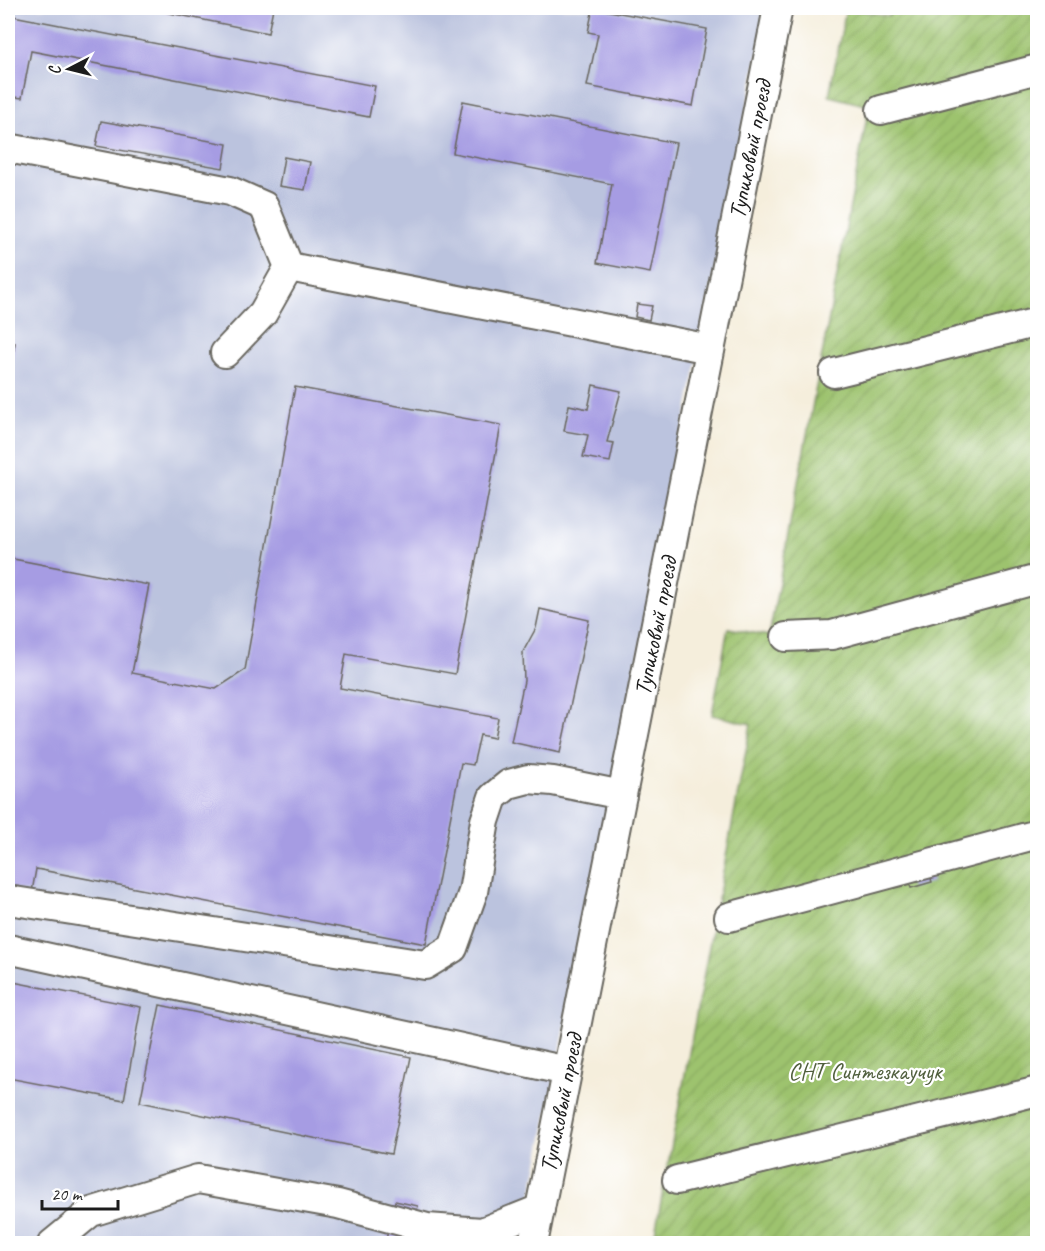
<svg xmlns="http://www.w3.org/2000/svg" width="1045" height="1251" viewBox="0 0 1045 1251" font-family="Caveat,sans-serif">
<style>
.industrial{fill:#bbc3de}
.garden{fill:url(#garden-furrows);stroke:#5c7045;stroke-width:1.5}
.building{fill:#a69ce3}
.lines{fill:none;stroke-linecap:round;stroke-linejoin:round}
.minor-casing{stroke:#68665f;stroke-width:32}
.minor{stroke:#fff;stroke-width:28}
.labels{text-anchor:middle;stroke-width:4.5;stroke-linejoin:round;paint-order:stroke}
.street-label{font-size:24px;fill:#1c1c1c;stroke:#fff}
.park-label{font-size:24px;fill:#505f3d;stroke:#fff}
</style>
<defs>
<pattern id="garden-furrows" width="10" height="10" patternUnits="userSpaceOnUse" patternTransform="scale(1.5)"><rect width="10" height="10" fill="#9dc36e"/><path d="M-1 1l2-2M0 10L10 0M9 11l2-2" fill="none" stroke="#87a75f"/></pattern>
</defs>
<rect width="100%" height="100%" fill="#fff"/>
<filter id="ink" filterUnits="userSpaceOnUse"><feTurbulence type="fractalNoise" baseFrequency=".0167" numOctaves="2"/><feDisplacementMap in="SourceGraphic" scale="12" xChannelSelector="R" yChannelSelector="G"/><feConvolveMatrix kernelMatrix="1 2 1 2 8 2 1 2 1" color-interpolation-filters="sRGB"/></filter>
<filter id="wash" filterUnits="userSpaceOnUse"><feTurbulence type="fractalNoise" baseFrequency=".008" numOctaves="4" result="noise"/><feDisplacementMap in="SourceGraphic" scale="24" xChannelSelector="R" yChannelSelector="G"/><feGaussianBlur stdDeviation="1.35" result="paint"/><feColorMatrix in="noise" values="0 0 0 0 0 0 0 0 0 0 0 0 0 0 0 0 0 1.4 0 .05"/><feComposite in="paint" operator="in"/></filter>
<g filter="url(#wash)">
<rect width="100%" height="100%" fill="#f5eedc"/>
<path class="industrial" d="M8,8H767L522,1243H8Z"/>
<path class="garden" d="M846,8L889,16L891,8H1037V1243L653,1244L751,724L712,715L728,628L769,636L869,106L829,96Z"/>
<g id="blocks">
<g class="building">
<path d="M145,8H273L268,33Z"/>
<path d="M593,8L707,29L693,106L587,86L598,34L588,32Z"/>
<path d="M8,15L375,86L369,117L31,51L22,98L8,96Z"/>
<path d="M463,101L676,143L650,273L597,263L612,184L453,153Z"/>
<path d="M101,121L227,144L223,168L96,146Z"/>
<path d="M284,157L310,162L305,190L279,186Z"/>
<path d="M637,304L652,306L649,320L635,317Z"/>
<path d="M8,342L15,343L9,379H8Z"/>
<path d="M593,385L621,391L607,442L614,443L610,462L583,457L588,435L564,431L569,405L588,409Z"/>
<path d="M295,387L501,425L455,674L346,654L340,688L498,718L494,738L480,735L473,765L461,763L426,944L36,869L32,892L8,888V558L149,585L132,673L216,689L245,670Z"/>
<path d="M540,609L589,620L560,753L511,742L524,681L523,652L536,628Z"/>
<path d="M928,868L932,882L911,888L907,874Z"/>
<path d="M8,981L141,1007L124,1100L8,1078Z"/>
<path d="M160,1005L411,1057L391,1154L140,1102Z"/>
<path d="M395,1201L418,1206L409,1244H385Z"/>
</g>
</g>
</g>
<g filter="url(#ink)">
<use href="#blocks" fill-opacity="0" stroke="#68665f" stroke-width="1.5"/>
<g class="lines">
<defs>
<g id="minor">
<path d="M881,110L1038,69"/>
<path d="M8,148L230,191L264,206L289,267L263,313L225,353"/>
<path d="M289,267L710,349"/>
<path d="M834,373L1038,322"/>
<path d="M786,637L832,635L1038,579"/>
<path d="M8,900L425,965L453,948L473,892L485,821L493,797L509,784L528,779L553,781L622,795"/>
<path d="M729,917L1038,834"/>
<path d="M8,949L567,1071"/>
<path d="M677,1180L1038,1091"/>
<path d="M52,1244L91,1212L198,1179L338,1204L427,1228L482,1232L540,1209"/>
<path id="s1" d="M533,1244L778,8"/>
</g>
</defs>
<use href="#minor" class="minor-casing"/>
<use href="#minor" class="minor"/>
</g>
</g>
<g class="labels">
<g class="street-label">
<text dy="8" stroke="none"><textPath href="#s1" startOffset="1116">Тупиковый проезд</textPath></text>
<text dy="8" stroke="none"><textPath href="#s1" startOffset="630">Тупиковый проезд</textPath></text>
<text dy="8" stroke="none"><textPath href="#s1" startOffset="144">Тупиковый проезд</textPath></text>
</g>
<g class="park-label">
<text x="865" y="1079">СНТ Синтезкаучук</text>
</g>
</g>
<rect width="1045" height="1251" fill="none" stroke="#fff" stroke-width="30"/>
<g transform="translate(69 69) rotate(263)" stroke="#ffffff" stroke-width="4.5" paint-order="stroke">
<path d="M0-4.5L10 22L0 15L-10 22Z" fill="#1c1c1c"/>
<text y="-9" font-size="16" font-weight="bold" text-anchor="middle" fill="#1c1c1c">С</text>
</g>
<path d="M42 1200v9h76v-9" fill="none" stroke="#1c1c1c" stroke-width="3"/>
<text x="51" y="1200" font-size="18" fill="#1c1c1c" stroke="#ffffff" stroke-width="4.5" paint-order="stroke">20 m</text>
</svg>
